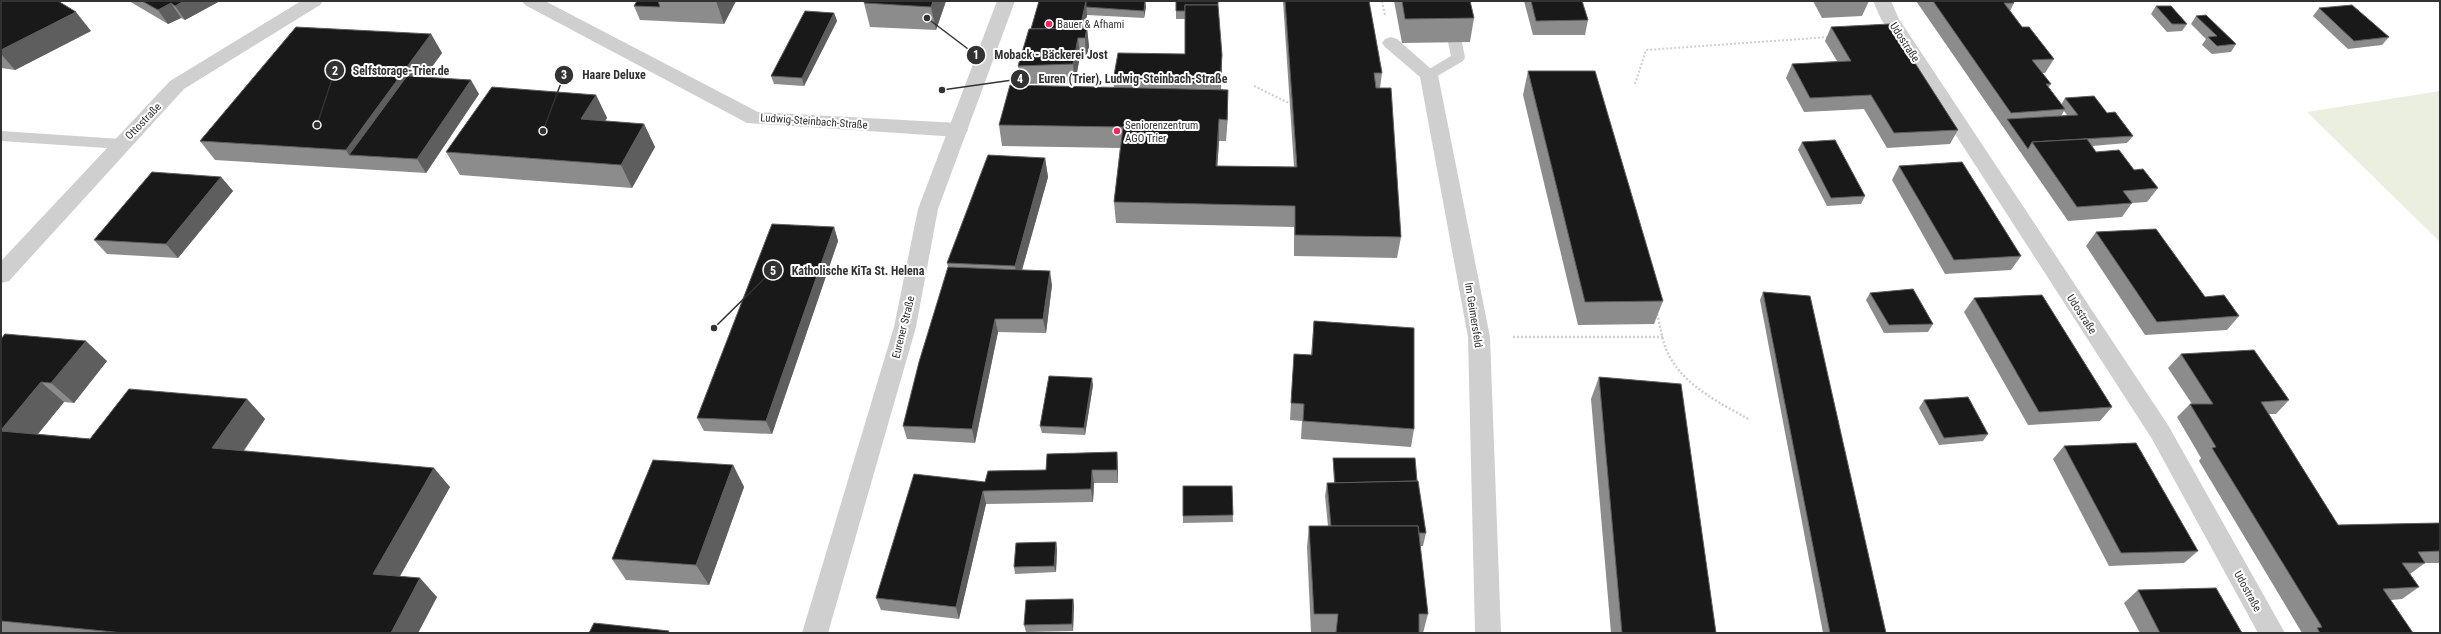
<svg xmlns="http://www.w3.org/2000/svg" width="2441" height="634" viewBox="0 0 2441 634" font-family="'Roboto Condensed',sans-serif">
<style>
.green{fill:#ebefdf}
.lines{fill:none;stroke-linecap:round;stroke-linejoin:round}
.path-far1{stroke:#cfcfcf;stroke-width:2;stroke-dasharray:2 2;stroke-linecap:butt}
.path{stroke:#cfcfcf;stroke-width:2.5;stroke-dasharray:2 2;stroke-linecap:butt}
.service{fill:#cfcfcf;fill-rule:evenodd}
.minor{fill:#cfcfcf;fill-rule:evenodd}
.tertiary{fill:#cfcfcf;fill-rule:evenodd}
.wall{fill:#8c8c8c;fill-rule:evenodd}
.shaded-wall{fill:#5e5e5e}
.building{fill:#191919;stroke:#5e5e5e}
.poi-dot{fill:#f6265f;stroke:#fff;stroke-width:1.5}
.labels{text-anchor:middle;stroke-width:4;stroke-linejoin:round;paint-order:stroke}
.poi-label{font-size:11px;fill:#323232;stroke:#fff;text-anchor:start}
.street-label{font-size:11px;fill:#323232;stroke:#fff}
.leader{fill:none;stroke:#323232;stroke-width:1.5}
.callout-dot{fill:#323232;stroke:#fff;stroke-width:1.5}
.mark-label{font-size:12px;text-anchor:middle;font-weight:bold;fill:#fff}
.callout-label{font-size:12px;text-anchor:middle;font-weight:bold;fill:#323232;stroke:#fff;stroke-width:4;stroke-linejoin:round;paint-order:stroke}
</style>
<rect width="100%" height="100%" fill="#fff"/>
<path class="green" d="M2440,91V242L2307,112Z"/>
<g class="lines">
<g class="path-far1">
<path d="M1382,1L1385,15"/>
<path d="M1635,84L1646,50L1829,37"/>
<path d="M1254,86L1291,104"/>
</g>
<g class="path">
<path d="M1657,314C1661,328 1662,343 1669,355C1684,386 1722,404 1750,420"/>
<path d="M1513,337H1663"/>
</g>
<g class="service">
<path d="M1455,38L1462,42L1465,58L1463,61L1434,78H1424L1422,75L1424,72L1451,56L1448,42Z"/>
<path d="M1,131L121,139L126,140L129,144L126,148L121,149L1,141Z"/>
</g>
<g class="minor">
<path d="M301,1H323L320,5L184,89L9,281L1,283V261L170,81Z"/>
<path d="M522,1H545L758,112L958,123L965,125L968,130L965,135L958,137L747,123L525,5Z"/>
<path d="M1873,1H1891L1899,19L2168,425L2285,633H2258L2152,439L1881,19Z"/>
<path d="M1391,37L1397,39L1438,75L1490,337L1501,633H1475L1468,337L1420,77L1385,47L1382,43L1385,39Z"/>
</g>
<path class="tertiary" d="M997,1H1015L938,209L916,327L828,633H802L894,327L918,209Z"/>
</g>
<g class="wall">
<path d="M1,1L91,31L15,70L1,68Z"/>
<path d="M129,1H220L185,20L181,18L168,24Z"/>
<path d="M637,1H736L724,24L640,20L634,6Z"/>
<path d="M865,1H946L936,30L870,27L864,3Z"/>
<path d="M1039,1H1145L1146,7L1144,18L1087,15L1084,28H1087L1089,47L1086,57L1080,56L1075,83L1021,84L1018,66L1031,29Z"/>
<path d="M1176,1L1222,55L1220,89L1228,90V111L1226,141H1219L1217,166L1294,167L1283,1H1369L1382,73L1380,88L1401,237L1397,258L1294,256V227L1116,223L1114,202L1120,148L1002,146L999,125L1114,87L1113,81L1185,54V19H1176Z"/>
<path d="M1394,1H1470L1474,18L1470,42L1402,43Z"/>
<path d="M1524,1H1582L1588,20L1585,35H1533Z"/>
<path d="M1813,1H1869L1862,16L1822,18Z"/>
<path d="M1916,1H2013L2014,3L2010,11L2022,27L2054,59L2045,73H2042L2051,84L2048,88L2061,105L2065,98L2107,113L2133,136L2127,143L2092,146L2096,152L2134,170L2158,188L2147,202L2132,203L2122,217L2068,221ZM2064,111L2067,115L2061,116Z"/>
<path d="M2156,6L2187,24L2182,31L2167,32L2151,14Z"/>
<path d="M2319,8L2389,37L2382,45L2348,49L2313,16Z"/>
<path d="M834,13L837,21L804,86L774,84L771,76Z"/>
<path d="M2196,16L2236,44L2231,52L2212,54L2202,45L2206,39L2191,24Z"/>
<path d="M1831,27L1958,130L1950,144L1887,148L1864,109L1804,112L1786,78L1792,64L1837,61L1825,41Z"/>
<path d="M431,34L442,53L424,77L479,94L426,173L215,160L200,141Z"/>
<path d="M1528,71L1663,301L1654,324L1578,325L1523,95Z"/>
<path d="M596,95L607,118L605,121L644,124L655,147L632,188L460,175L446,152Z"/>
<path d="M1802,142L1865,196L1861,204L1827,206L1798,150Z"/>
<path d="M1045,158L1048,177L1022,270L1052,285L1046,333L998,332L975,443L907,439L903,426L948,267L947,263Z"/>
<path d="M1899,166L2021,256L2011,270L1945,274L1892,180Z"/>
<path d="M221,177L233,191L178,258L107,254L94,240Z"/>
<path d="M834,227L838,241L772,434L704,431L697,418Z"/>
<path d="M2096,232L2205,297L2239,316L2227,330L2145,335L2086,246Z"/>
<path d="M1763,292L1886,633H1823L1760,300Z"/>
<path d="M1870,293L1933,324L1928,332L1884,333L1866,300Z"/>
<path d="M1974,298L2112,407L2100,421L2028,425L1964,312Z"/>
<path d="M1314,321L1414,429L1411,447L1301,439L1302,421L1290,420L1294,354L1311,355Z"/>
<path d="M1,339L107,361L74,403L64,402L38,434L90,439L247,399L265,419L244,451L450,487L400,576L437,597L418,633H1Z"/>
<path d="M2181,354L2289,400L2276,414H2269L2338,525L2440,523V563H2425L2410,574L2419,587L2402,599L2391,600L2413,633H2302L2199,461L2201,458L2177,417L2190,404H2192L2168,368Z"/>
<path d="M1599,377L1716,633H1611L1591,399Z"/>
<path d="M1093,385L1085,435L1042,433L1040,426Z"/>
<path d="M1924,400L1988,434L1983,441L1939,445L1919,408Z"/>
<path d="M2064,446L2198,551L2184,563L2109,566L2053,459Z"/>
<path d="M1333,458L1417,481L1426,533L1423,546H1420L1428,614L1423,633H1311L1307,547L1309,526H1328L1325,496L1327,483H1334L1333,465Z"/>
<path d="M733,465L744,487L709,585L626,580L612,559Z"/>
<path d="M1118,466V483H1094L1093,502L986,504L959,619L881,610L876,598L985,482L1046,470Z"/>
<path d="M1232,486L1233,522L1183,523V516Z"/>
<path d="M1056,542L1057,549L1056,572L1015,574L1014,567Z"/>
<path d="M2138,590L2242,633H2140L2124,603Z"/>
<path d="M1073,599L1074,606L1073,631L1026,632L1024,625Z"/>
</g>
<g class="shaded-wall">
<path d="M184,1H220L185,20L175,6Z"/>
<path d="M716,1H736L724,24Z"/>
<path d="M933,1H946L936,30L931,7Z"/>
<path d="M1086,1L1087,15L1083,38L1080,33Z"/>
<path d="M1145,1L1146,7L1144,18V11Z"/>
<path d="M171,3L181,18L168,24L158,10Z"/>
<path d="M76,12L91,31L15,70L1,54V50Z"/>
<path d="M834,13L837,21L804,86L802,78Z"/>
<path d="M1087,28L1089,47L1086,57L1085,38Z"/>
<path d="M431,34L442,53L368,156L349,155L346,150Z"/>
<path d="M1078,38L1080,56L1075,83L1073,64Z"/>
<path d="M1222,55V69L1220,98V84Z"/>
<path d="M471,80L479,94L426,173L417,159Z"/>
<path d="M1228,90V111L1226,141L1227,120Z"/>
<path d="M596,95L607,118L592,143L581,119Z"/>
<path d="M1219,119V141L1216,187V166Z"/>
<path d="M644,124L655,147L632,188L621,165Z"/>
<path d="M1045,158L1048,177L1018,284L1015,266Z"/>
<path d="M221,177L233,191L178,258L166,244Z"/>
<path d="M834,227L838,241L772,434L766,421Z"/>
<path d="M1050,271L1052,285L1046,333L1043,319Z"/>
<path d="M995,319L998,332L975,443L972,429Z"/>
<path d="M86,341L107,361L74,403L51,383Z"/>
<path d="M1092,378L1093,385L1085,435L1084,428Z"/>
<path d="M41,382L64,402L24,451L1,432V430Z"/>
<path d="M247,399L265,419L232,467L212,448Z"/>
<path d="M1117,452L1118,466V483L1117,470Z"/>
<path d="M733,465L744,487L709,585L696,565Z"/>
<path d="M434,468L450,487L391,592L373,574Z"/>
<path d="M1092,470L1094,483L1093,502L1091,489Z"/>
<path d="M983,491L986,504L959,619L956,607Z"/>
<path d="M1056,542L1057,549L1056,572L1054,566Z"/>
<path d="M420,578L437,597L418,633H391Z"/>
<path d="M1073,599L1074,606L1073,631L1072,624Z"/>
</g>
<g class="building">
<path d="M1,1H58L76,12L1,50Z"/>
<path d="M142,1H184L175,6L171,3L158,10Z"/>
<path d="M637,1H658L660,7L634,6Z"/>
<path d="M865,1H933L931,7L864,3Z"/>
<path d="M1039,1H1086L1080,28L1031,29Z"/>
<path d="M1086,1H1145L1144,11L1086,7Z"/>
<path d="M1176,1H1218V5H1185V11H1176Z"/>
<path d="M1285,1H1369L1382,73H1374L1376,88H1391L1401,237L1295,235V206L1114,202L1123,127L999,125L1010,85L1228,90L1227,120L1219,119L1216,166L1297,167Z"/>
<path d="M1402,1H1470L1474,18L1405,19Z"/>
<path d="M1531,1H1582L1588,20L1536,21Z"/>
<path d="M1933,1H2013L2014,3H2004L2022,27H2029L2054,59L2032,60L2051,84H2046L2065,109L2011,113Z"/>
<path d="M1185,5H1218L1222,55L1220,84L1113,81L1118,53L1185,54Z"/>
<path d="M2352,5L2389,37L2354,41L2319,8Z"/>
<path d="M2156,6H2171L2187,24H2172Z"/>
<path d="M805,11L834,13L802,78L771,76Z"/>
<path d="M2206,15L2236,44L2217,46L2208,37L2217,36L2196,16Z"/>
<path d="M1890,24L1958,130L1894,133L1871,95L1810,98L1792,64L1851,61L1831,27Z"/>
<path d="M296,27L431,34L346,150L200,141Z"/>
<path d="M1087,28L1085,38H1078L1073,64L1018,66L1029,29Z"/>
<path d="M1528,71H1595L1663,301L1585,302Z"/>
<path d="M407,76L471,80L417,159L349,155Z"/>
<path d="M492,87L596,95L581,119L644,124L621,165L446,152Z"/>
<path d="M2094,96L2107,113L2115,112L2133,136L2032,142L2028,149L2007,119L2078,115L2065,98Z"/>
<path d="M2087,139L2096,152L2119,150L2134,170L2143,169L2158,188L2123,191L2132,203L2077,207L2032,142Z"/>
<path d="M1835,140L1865,196L1831,198L1802,142Z"/>
<path d="M988,155L1045,158L1015,266L947,263Z"/>
<path d="M1962,162L2021,256L1954,260L1899,166Z"/>
<path d="M152,172L221,177L166,244L94,240Z"/>
<path d="M772,224L834,227L766,421L697,418Z"/>
<path d="M2156,229L2205,297L2224,295L2239,316L2157,322L2096,232Z"/>
<path d="M948,267L1050,271L1043,319H995L972,429L903,426L919,362Z"/>
<path d="M1913,289L1933,324L1889,325L1870,293Z"/>
<path d="M1763,292L1810,296L1886,633H1830Z"/>
<path d="M2042,295L2112,407L2039,412L1974,298Z"/>
<path d="M1314,321L1414,328V429L1303,421L1304,404L1291,403L1294,354L1312,355Z"/>
<path d="M5,334L86,341L51,383L41,382L1,430V339Z"/>
<path d="M2254,350L2289,400L2261,402L2338,525L2440,523V551L2418,552L2425,563H2402L2419,587L2383,589L2413,633H2320L2317,628L2322,627L2212,448L2216,447L2190,404H2213L2181,354Z"/>
<path d="M1049,376L1092,378L1084,428L1040,426Z"/>
<path d="M1599,377L1681,384L1716,633H1622Z"/>
<path d="M129,389L247,399L212,448L434,468L373,574L420,578L391,633H124L1,621V431L90,439Z"/>
<path d="M1968,397L1988,434L1944,438L1924,400Z"/>
<path d="M2136,443L2198,551L2121,553L2064,446Z"/>
<path d="M1117,452V470H1092L1091,489L983,491L956,607L876,598L914,474L985,482L988,471L1046,470L1047,454Z"/>
<path d="M1333,458H1415L1417,481L1335,483Z"/>
<path d="M653,460L733,465L696,565L612,559Z"/>
<path d="M1418,481L1426,533H1419L1418,526H1331L1327,483Z"/>
<path d="M1183,486H1232L1233,515L1183,516Z"/>
<path d="M1309,526H1418L1428,614H1419V633H1336L1338,614H1314Z"/>
<path d="M1056,542L1054,566L1014,567L1016,543Z"/>
<path d="M2216,588L2242,633H2160L2138,590Z"/>
<path d="M1073,599L1072,624L1024,625L1026,600Z"/>
<path d="M594,623L669,631L668,633H589Z"/>
</g>
<g class="poi-dot">
<circle cx="1049" cy="24" r="4"/>
<circle cx="1117" cy="131" r="4"/>
</g>
<g class="labels">
<g class="poi-label">
<text x="1057" y="28">Bauer &amp; Afhami</text>
<text x="1125" y="129">Seniorenzentrum<tspan x="1125" dy="13">AGO Trier</tspan></text>
</g>
<g class="street-label">
<text transform="translate(1905 42) rotate(57)" y="4">Udostraße</text>
<text transform="translate(143 121) rotate(-46)" y="4">Ottostraße</text>
<text transform="translate(814 121) rotate(4)" y="4">Ludwig-Steinbach-Straße</text>
<text transform="translate(2082 314) rotate(57)" y="4">Udostraße</text>
<text transform="translate(1474 315) rotate(81)" y="4">Im Geimersfeld</text>
<text transform="translate(903 327) rotate(-76)" y="4">Eurener Straße</text>
<text transform="translate(2248 591) rotate(61)" y="4">Udostraße</text>
</g>
</g>
<path class="leader" d="M927 18L976 55M317 125L335 70M543 131L564 75M942 90L1020 79M714 328L773 270"/>
<g class="callout-dot">
<circle cx="927" cy="18" r="4"/>
<circle cx="317" cy="125" r="4"/>
<circle cx="543" cy="131" r="4"/>
<circle cx="942" cy="90" r="4"/>
<circle cx="714" cy="328" r="4"/>
<circle cx="976" cy="55" r="10"/>
<circle cx="335" cy="70" r="10"/>
<circle cx="564" cy="75" r="10"/>
<circle cx="1020" cy="79" r="10"/>
<circle cx="773" cy="270" r="10"/>
</g>
<g class="mark-label">
<text x="976" y="59">1</text>
<text x="335" y="75">2</text>
<text x="564" y="79">3</text>
<text x="1020" y="83">4</text>
<text x="773" y="275">5</text>
</g>
<g class="callout-label">
<text x="1051" y="59">Moback - Bäckerei Jost</text>
<text x="401" y="75">Selfstorage-Trier.de</text>
<text x="614" y="79">Haare Deluxe</text>
<text x="1133" y="83">Euren (Trier), Ludwig-Steinbach-Straße</text>
<text x="858" y="275">Katholische KiTa St. Helena</text>
</g>
<rect width="2441" height="634" fill="none" stroke="#323232" stroke-width="4"/>
</svg>
